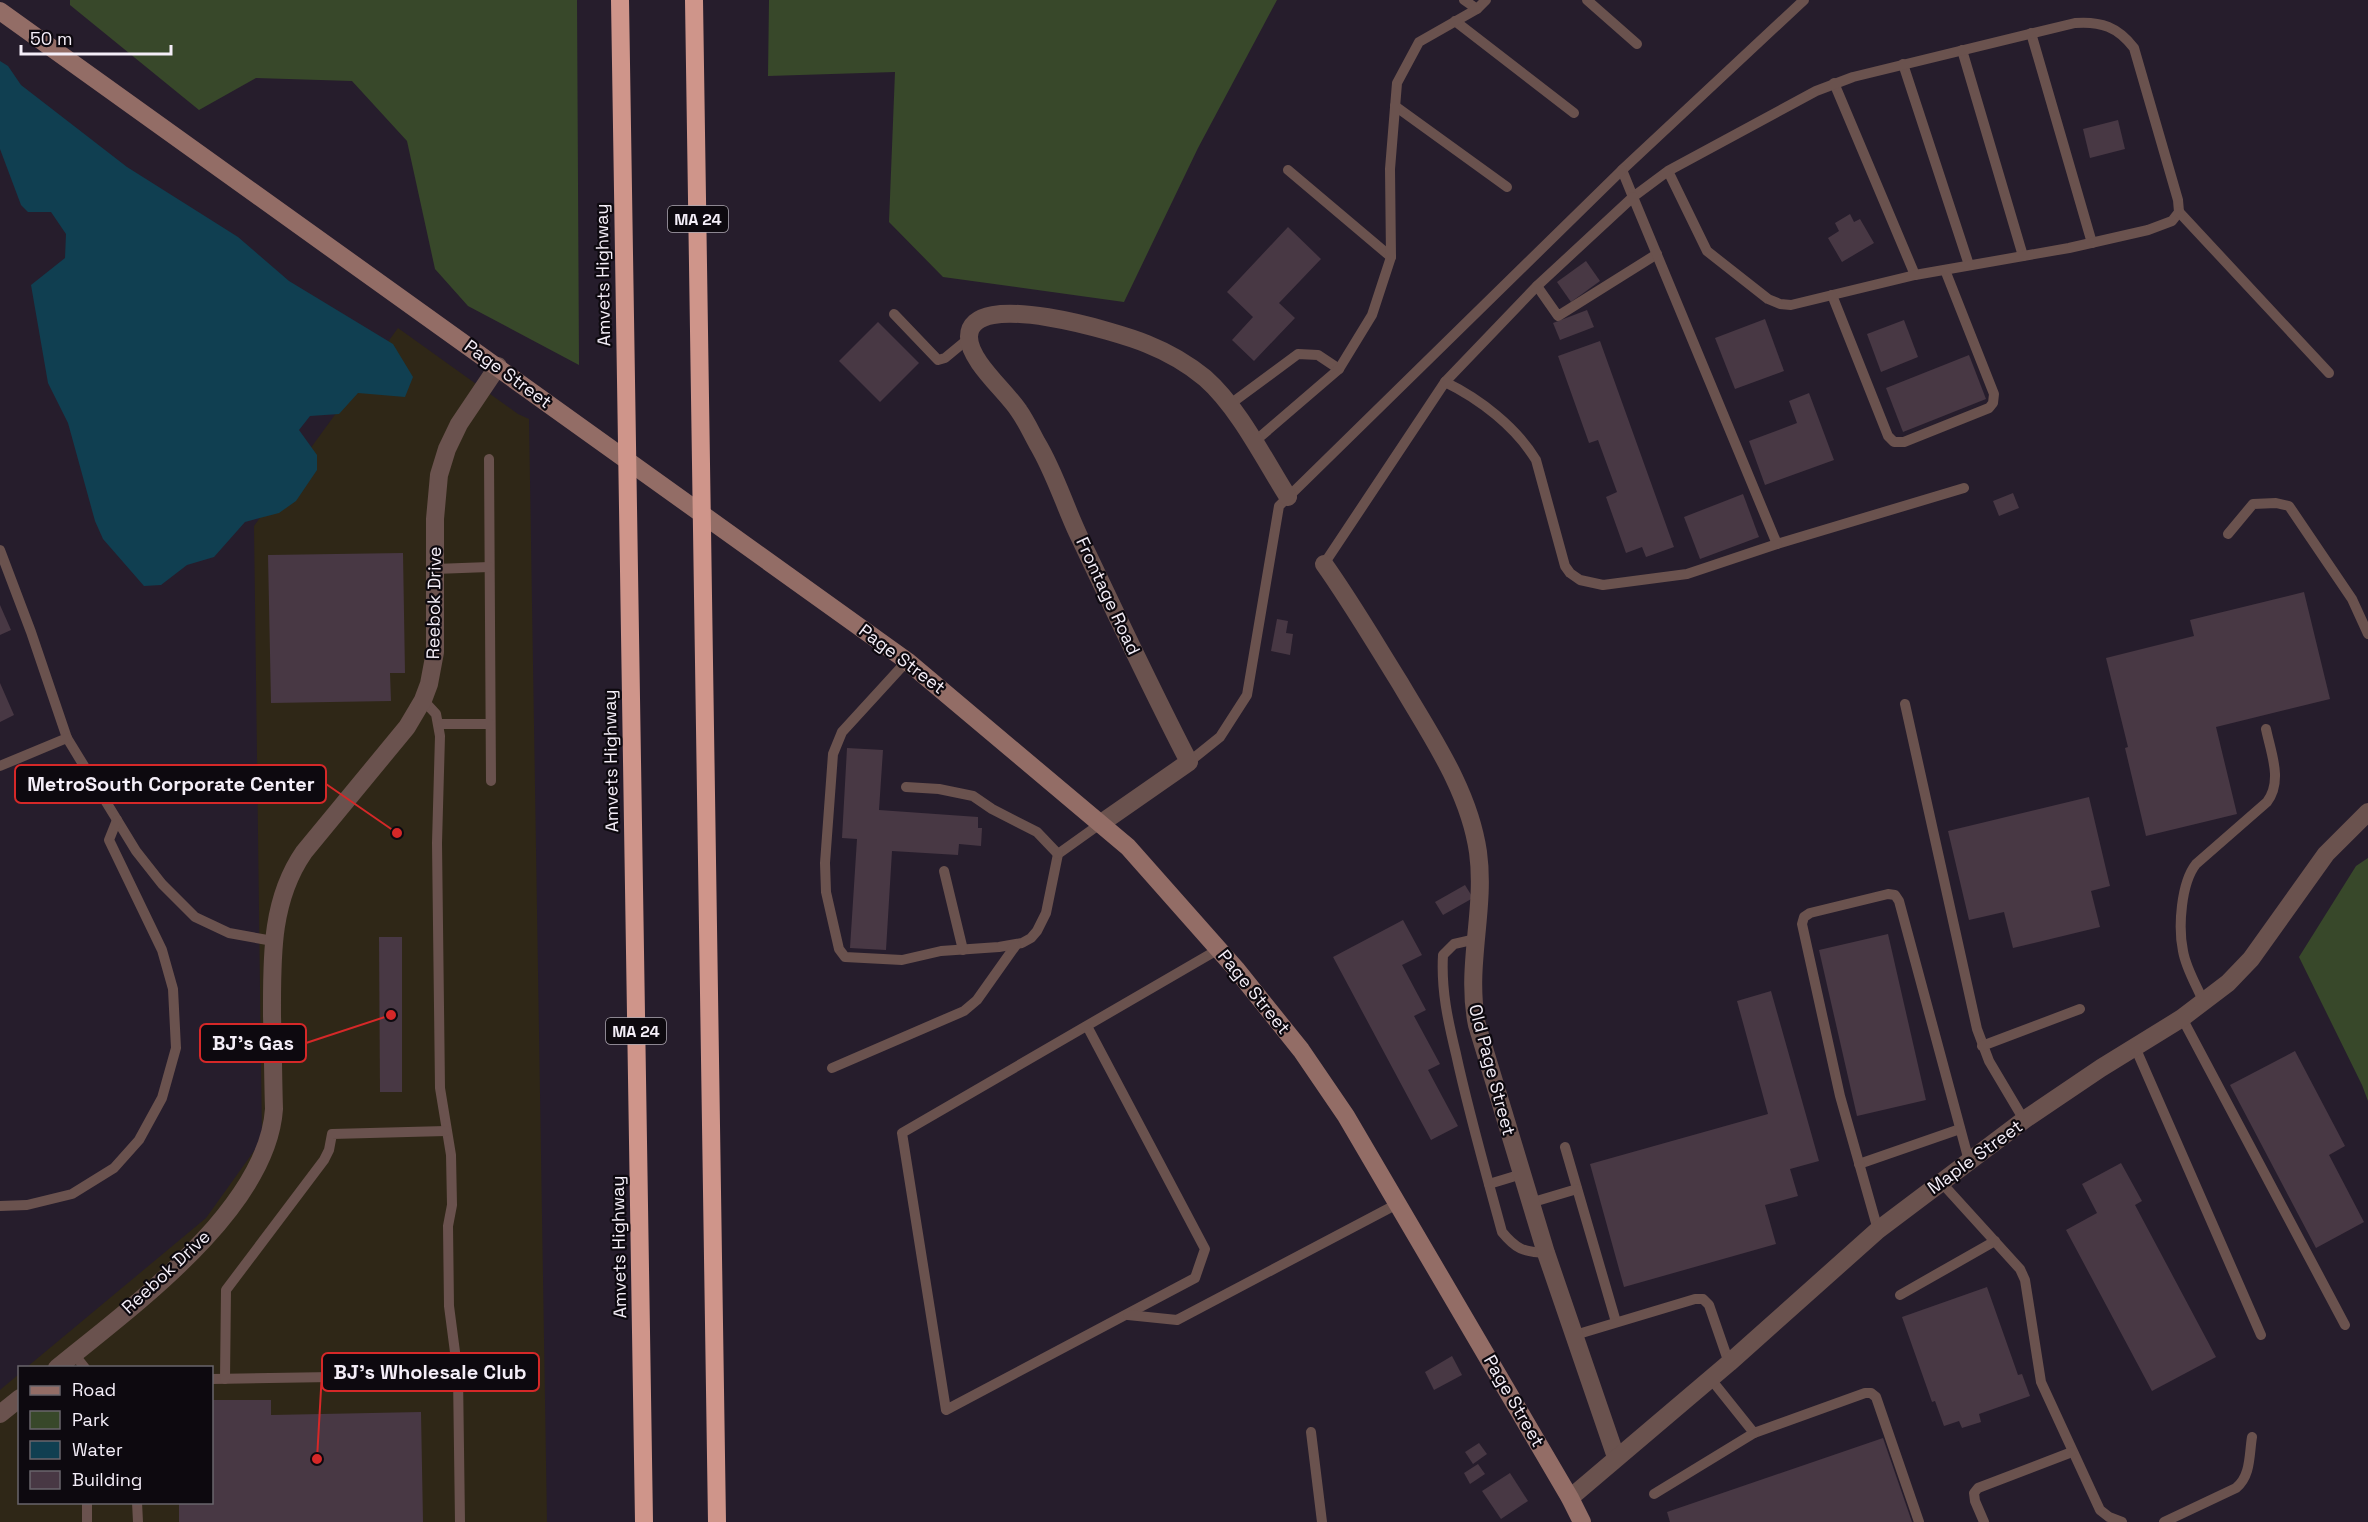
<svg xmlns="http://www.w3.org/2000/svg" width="2368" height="1522" viewBox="0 0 2368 1522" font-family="'Space Grotesk',sans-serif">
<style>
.commercial{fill:#2f2717}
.green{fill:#38482a}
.water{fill:#103f51}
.building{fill:#483844}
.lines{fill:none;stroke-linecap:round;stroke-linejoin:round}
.lane{stroke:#6a524e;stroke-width:10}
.street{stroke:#6a524e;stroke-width:18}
.secondary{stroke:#936d66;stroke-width:18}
.highway{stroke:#cf958a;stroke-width:18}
.labels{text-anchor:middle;stroke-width:4.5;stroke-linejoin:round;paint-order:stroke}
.shield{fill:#0d090f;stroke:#afa9b2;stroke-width:1.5}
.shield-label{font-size:16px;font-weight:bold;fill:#f4eef8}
.street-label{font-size:18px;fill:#f4eef8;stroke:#0d090f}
.leader{fill:none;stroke:#d62828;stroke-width:2}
.callout-dot{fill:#d62828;stroke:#0d090f;stroke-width:2}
.callout{fill:#0d090f;stroke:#d62828;stroke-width:2}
.callout-label{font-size:20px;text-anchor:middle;font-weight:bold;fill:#f4eef8}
</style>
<rect width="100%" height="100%" fill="#261d2c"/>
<path class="commercial" d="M398,328L518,414L529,419L547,1522H0V1390L19,1374L20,1502H212V1368L27,1367L206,1218L262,1140L254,526Z"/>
<g class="green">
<path d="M70,0H577L579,365L468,306L435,269L407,141L352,81L256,78L199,110L70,5Z"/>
<path d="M769,0H1277L1198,148L1124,302L943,277L889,222L895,72L768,76Z"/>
<path d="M2368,858V1101L2362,1085L2299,957L2356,866Z"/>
</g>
<path class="water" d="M0,61L8,66L21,85L127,167L238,237L289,281L393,344L413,377L405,397L358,393L339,414L310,416L299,430L317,455V470L296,501L279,513L245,522L214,557L187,565L161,585L144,586L103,539L95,521L68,423L48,383L31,285L65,258L66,234L51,212H28L21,205L0,149Z"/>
<g class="building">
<path d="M2118,120L2125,149L2090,158L2083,129Z"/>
<path d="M1850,214L1854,222L1860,219L1874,243L1842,262L1828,238L1839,231L1835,223Z"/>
<path d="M1288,227L1321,259L1279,303L1295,318L1254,361L1232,340L1253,317L1227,292Z"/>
<path d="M1586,261L1600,281L1571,302L1557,282Z"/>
<path d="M1587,310L1594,327L1560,340L1553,323Z"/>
<path d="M1765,319L1784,371L1735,389L1715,338Z"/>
<path d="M1904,320L1918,357L1881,372L1867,334Z"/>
<path d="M878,322L919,363L880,402L839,361Z"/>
<path d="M1600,341L1674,547L1646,557L1642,547L1626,553L1606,497L1617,492L1598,440L1589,443L1558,356Z"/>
<path d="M1969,355L1986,399L1903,432L1886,388Z"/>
<path d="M1809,393L1834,460L1765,485L1749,441L1797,423L1789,401Z"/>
<path d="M2013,493L2019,508L1999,516L1993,501Z"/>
<path d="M1743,494L1759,537L1700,559L1684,517Z"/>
<path d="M403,553L405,673H390L391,701L271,703L268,555Z"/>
<path d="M2304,592L2330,699L2216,727L2237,814L2146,836L2125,748L2128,747L2106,658L2194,636L2190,620Z"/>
<path d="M0,605L11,630L0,635Z"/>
<path d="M1277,619L1288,621L1286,633L1293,634L1290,655L1271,651Z"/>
<path d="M0,683L14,715L0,722Z"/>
<path d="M847,748L883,750L879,810L978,817V828H982L981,846L959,844L958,855L892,851L886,950L850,948L857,839L842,838Z"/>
<path d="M2089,797L2110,886L2091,891L2100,927L2013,948L2004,912L1969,920L1948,831Z"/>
<path d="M1465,885L1473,898L1443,915L1435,902Z"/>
<path d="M1403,920L1422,955L1402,965L1426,1010L1414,1016L1440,1064L1428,1070L1458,1126L1431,1140L1333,957Z"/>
<path d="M1888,934L1926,1100L1857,1116L1819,950Z"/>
<path d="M379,937H402V1092H380Z"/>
<path d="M1771,991L1819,1161L1790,1169L1798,1196L1765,1205L1776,1244L1624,1287L1590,1164L1768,1114L1737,1001Z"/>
<path d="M2295,1051L2345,1146L2329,1155L2364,1222L2316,1248L2230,1085Z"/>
<path d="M2121,1163L2142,1201L2135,1205L2216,1357L2152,1391L2066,1230L2097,1213L2082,1184Z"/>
<path d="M1987,1287L2018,1375L2022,1374L2030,1396L1979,1414L1981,1422L1962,1428L1959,1421L1944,1426L1935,1401L1932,1402L1902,1317Z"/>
<path d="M1452,1356L1462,1375L1434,1390L1425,1372Z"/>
<path d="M212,1400H271V1415L421,1412L423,1522H179V1502H212Z"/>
<path d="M1883,1438L1912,1522H1670L1667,1512Z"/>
<path d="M1479,1443L1487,1454L1473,1464L1465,1452Z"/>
<path d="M1478,1464L1485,1474L1470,1484L1464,1473Z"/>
<path d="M1510,1473L1528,1501L1501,1519L1482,1491Z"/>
</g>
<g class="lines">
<g class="lane">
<path d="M1587,0L1637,44"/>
<path d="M1477,9L1486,0"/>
<path d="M1455,21L1574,113"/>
<path d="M2031,33L2092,243"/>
<path d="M1962,50L2023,256"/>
<path d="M1903,64L1969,265"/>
<path d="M1834,83L1915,275"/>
<path d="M1395,106L1507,187"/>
<path d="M1288,170L1391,257"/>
<path d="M1668,171L1707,251L1768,299L1780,304L1791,305L1915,275L2069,248L2148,230L2172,221L2179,212L2178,200L2134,48C2118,27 2101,21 2075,23L1853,77L1816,91L1668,171L1633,197L1622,170L1804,0"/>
<path d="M2179,212L2329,373"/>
<path d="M1537,286L1558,316L1657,254"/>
<path d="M1832,295L1888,436L1894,442H1904L1989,408L1993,403L1994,394L1945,270"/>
<path d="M894,314L938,360L945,358L968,339"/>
<path d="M1445,382L1537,286L1633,197L1777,544L1964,488"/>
<path d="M1229,405L1298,354L1318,355L1339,369"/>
<path d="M1254,442L1339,369L1372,315L1391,257L1390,169L1397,83L1419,42L1477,9L1464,0"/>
<path d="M489,459L491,781"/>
<path d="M2228,534L2253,504L2276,503L2289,506L2352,599L2368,634"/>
<path d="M0,550L31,632L67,738L136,851L162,884L195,917L229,933L273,941"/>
<path d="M1324,564L1445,382C1480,399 1516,427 1536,460L1565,566L1570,573L1580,580L1603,585L1687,574L1777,544"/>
<path d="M435,569L489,567"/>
<path d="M907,661L842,732L833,754L825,863L826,892L839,949L845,957L902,960L941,951L999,947L1022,943L1031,938L1037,931L1046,913L1058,854L1100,824"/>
<path d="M423,700L436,714L440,736L437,843L440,1088L451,1155L452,1205L448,1226L449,1306L458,1375"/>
<path d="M1905,704L1977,1029L1989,1061L2024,1120"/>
<path d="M439,724H490"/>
<path d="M1189,762L1220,737L1247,695L1279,506L1622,170"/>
<path d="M0,766L67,738"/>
<path d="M906,787L939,789L973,796L992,809L1037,832L1058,854"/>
<path d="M944,871L963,950"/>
<path d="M1476,939L1454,944L1443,955C1441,990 1448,1021 1456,1054C1469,1114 1486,1173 1502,1232C1516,1249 1523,1252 1546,1253"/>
<path d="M2204,1003C2197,986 2186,969 2183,951C2178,927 2181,883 2196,864L2267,802C2283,781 2271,753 2266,729"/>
<path d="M2182,1018L2345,1325"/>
<path d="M1087,1026L1205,1249L1195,1278L946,1410L902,1133L1219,949"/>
<path d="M1982,1046L2080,1009"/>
<path d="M2135,1047L2261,1335"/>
<path d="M832,1068L964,1011L977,1000L1016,945"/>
<path d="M1565,1147L1616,1322"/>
<path d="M1859,1164L1960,1129"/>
<path d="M1940,1181L2020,1269L2025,1280L2041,1382L2100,1510L2109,1517L2122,1522"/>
<path d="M1489,1184L1522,1174"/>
<path d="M1530,1203L1577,1189"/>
<path d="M0,1206L27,1205L72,1194L114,1168L139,1140L162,1098L176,1048L173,989L162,950L109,840L117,820"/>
<path d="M1878,1230L1840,1096L1802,924L1804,917L1810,913L1888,894L1895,895L1899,901L1969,1161"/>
<path d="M1900,1295L1995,1241"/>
<path d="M1128,1315L1177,1320L1399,1203"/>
<path d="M1575,1335L1695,1299H1703L1709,1305L1729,1363"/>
<path d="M74,1354L85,1368"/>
<path d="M1710,1378L1754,1433L1865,1393H1871L1876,1397L1919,1522"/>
<path d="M212,1379L458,1375L460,1522"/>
<path d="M225,1379L226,1290L324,1160L329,1150L332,1134L446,1131"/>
<path d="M1311,1432L1322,1522"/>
<path d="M1654,1494L1754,1433"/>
<path d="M87,1502V1522"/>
<path d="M137,1502L138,1522"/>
<path d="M1984,1522L1975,1501L1974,1493L1978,1488L2072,1452"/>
<path d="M2164,1522L2236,1488C2251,1476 2249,1455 2252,1437"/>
</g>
<g class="street">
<path d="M1324,564C1351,602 1375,643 1400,683C1431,736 1469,790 1478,852C1486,910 1465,967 1477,1025L1546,1253L1616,1457"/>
<path d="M1100,824L1189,762C1150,687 1114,610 1078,534C1064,504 1054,471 1037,443C1031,432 1026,421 1019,411C1006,391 969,361 969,337C968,286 1121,333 1147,344C1167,352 1188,364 1205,378C1239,408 1264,459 1288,497"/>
<path d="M57,1368C130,1308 267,1210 274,1109C273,1078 273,1047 272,1016C272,959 270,901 304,852L407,727L423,700L429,684L435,652V519L439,475L447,449L459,424L498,366"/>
<path d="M0,1414L20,1398"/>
<path d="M1570,1498L1729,1363L1878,1230L2024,1120L2101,1068L2182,1018L2228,983L2251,959L2326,854L2368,812"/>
</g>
<path class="secondary" d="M0,11L907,661L1128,847L1236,969L1301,1050L1346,1116L1570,1498L1582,1522"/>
<g class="highway">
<path d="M620,0L644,1522"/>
<path d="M694,0L717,1522"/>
</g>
</g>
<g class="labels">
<g class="shield">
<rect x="668" y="206" width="60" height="26" rx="4.5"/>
<rect x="606" y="1018" width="60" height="26" rx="4.5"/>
</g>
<g class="shield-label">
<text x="698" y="225">MA 24</text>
<text x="636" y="1037">MA 24</text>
</g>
<g class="street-label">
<text transform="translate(603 275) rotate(-91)" y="6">Amvets Highway</text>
<text transform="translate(508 374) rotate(36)" y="6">Page Street</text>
<text transform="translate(1108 596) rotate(65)" y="6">Frontage Road</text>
<text transform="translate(434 603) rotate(-89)" y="6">Reebok Drive</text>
<text transform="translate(902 659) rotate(37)" y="6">Page Street</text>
<text transform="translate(611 761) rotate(-91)" y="6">Amvets Highway</text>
<text transform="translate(1254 992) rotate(51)" y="6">Page Street</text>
<text transform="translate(1492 1070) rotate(75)" y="6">Old Page Street</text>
<text transform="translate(1975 1157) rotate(-36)" y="6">Maple Street</text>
<text transform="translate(619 1247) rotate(-91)" y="6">Amvets Highway</text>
<text transform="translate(166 1272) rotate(-43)" y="6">Reebok Drive</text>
<text transform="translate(1514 1401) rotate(60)" y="6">Page Street</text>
</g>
</g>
<path class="leader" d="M397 833L326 784M391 1015L306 1043M317 1459L322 1372"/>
<g class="callout-dot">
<circle cx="397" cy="833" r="6"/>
<circle cx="391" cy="1015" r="6"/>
<circle cx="317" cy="1459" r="6"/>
</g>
<g class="callout">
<rect x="15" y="765" width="311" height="38" rx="6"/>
<rect x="200" y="1024" width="106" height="38" rx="6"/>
<rect x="322" y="1353" width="217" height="38" rx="6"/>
</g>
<g class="callout-label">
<text x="171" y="791">MetroSouth Corporate Center</text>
<text x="253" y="1050">BJ's Gas</text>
<text x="430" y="1379">BJ's Wholesale Club</text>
</g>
<rect x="18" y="1366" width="195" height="138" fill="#0d090f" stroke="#69656c" stroke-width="1.5"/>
<rect x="30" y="1386" width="30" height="9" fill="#936d66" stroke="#69656c" stroke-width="1.5"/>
<text x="72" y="1396" font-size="18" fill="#f4eef8">Road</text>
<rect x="30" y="1411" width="30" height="18" fill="#38482a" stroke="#69656c" stroke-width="1.5"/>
<text x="72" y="1426" font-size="18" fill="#f4eef8">Park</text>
<rect x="30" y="1441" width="30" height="18" fill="#103f51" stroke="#69656c" stroke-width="1.5"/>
<text x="72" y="1456" font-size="18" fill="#f4eef8">Water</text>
<rect x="30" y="1471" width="30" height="18" fill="#483844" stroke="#69656c" stroke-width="1.5"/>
<text x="72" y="1486" font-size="18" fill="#f4eef8">Building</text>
<path d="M21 45v9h150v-9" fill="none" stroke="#f4eef8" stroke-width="3"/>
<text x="30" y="45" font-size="18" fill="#f4eef8" stroke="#0d090f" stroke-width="4.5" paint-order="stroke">50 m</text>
</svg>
